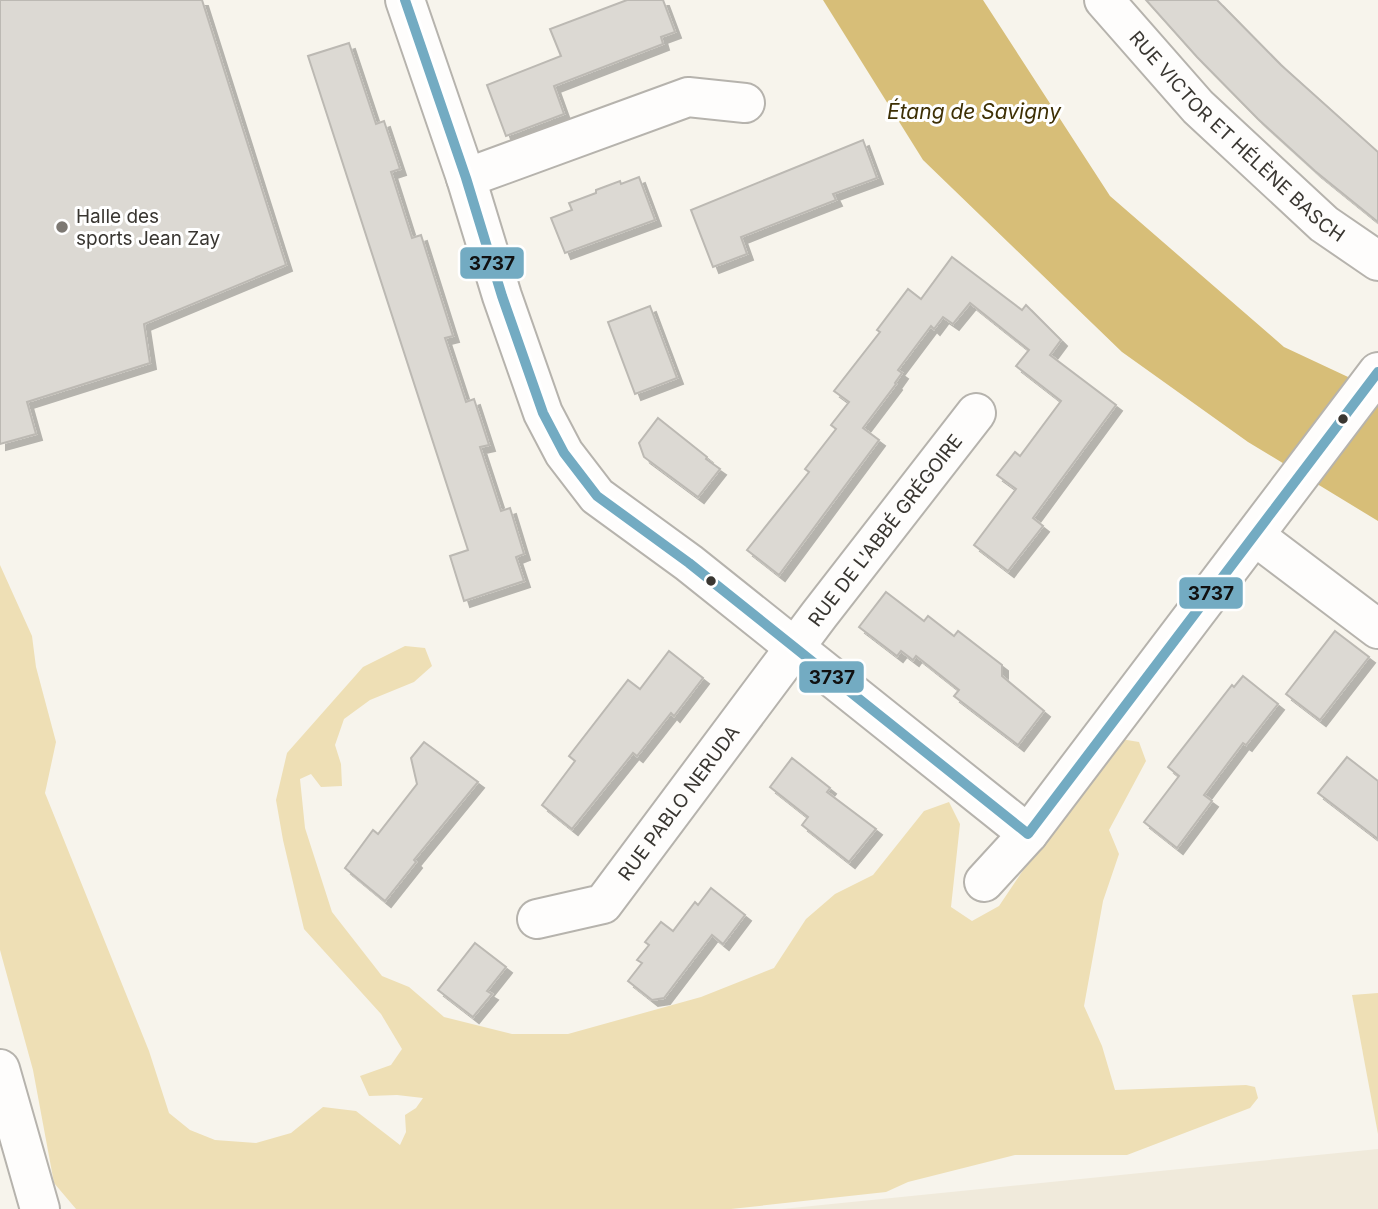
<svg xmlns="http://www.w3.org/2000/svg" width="1378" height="1209" viewBox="0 0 1378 1209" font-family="Inter,sans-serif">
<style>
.built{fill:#f0eadb}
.green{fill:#eedfb5}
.water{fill:#d7be78}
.building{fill:#dcd9d3;stroke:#bcb9b3;stroke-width:2;filter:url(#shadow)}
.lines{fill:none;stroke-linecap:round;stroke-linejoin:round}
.minor-casing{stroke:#b6b3ad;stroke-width:42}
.major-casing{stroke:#b6b3ad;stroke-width:42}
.minor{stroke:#fefdfc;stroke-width:38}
.major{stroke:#fefdfc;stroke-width:38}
.bus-1-casing{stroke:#fff;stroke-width:16}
.bus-1{stroke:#73abc2;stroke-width:10}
.poi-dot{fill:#7c7872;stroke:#fff;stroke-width:2.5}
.bus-dot{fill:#393631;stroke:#fff;stroke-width:2.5}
.labels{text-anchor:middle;stroke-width:6;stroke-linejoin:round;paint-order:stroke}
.street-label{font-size:19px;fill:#393631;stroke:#fff}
.poi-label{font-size:19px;fill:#393631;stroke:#fff;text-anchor:start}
.water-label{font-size:21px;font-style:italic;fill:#3e3005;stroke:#fff}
.line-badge{stroke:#fff;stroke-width:2.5}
.pale-badge-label{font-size:19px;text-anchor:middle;font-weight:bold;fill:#111}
</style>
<defs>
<filter id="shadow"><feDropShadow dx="6" dy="6" stdDeviation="0" flood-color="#0004"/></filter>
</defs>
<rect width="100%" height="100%" fill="#f7f4ec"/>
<path class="built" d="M1378,1149V1209H782Z"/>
<g class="green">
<path d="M0,565L32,636L36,667L56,742L45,793L149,1051L169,1113L190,1130L215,1140L256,1143L291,1133L323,1107L356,1111L400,1145L406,1132L405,1115L416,1108L423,1098L397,1095L369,1096L360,1076L391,1065L402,1049L381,1014L304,929L283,840L276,800L287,753L363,667L405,646L425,648L432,666L414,682L370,700L344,719L335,745L341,764L342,786L321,787L311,774L300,779L305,828L332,912L382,976L409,987L444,1017L512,1034H568L701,997L774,968L806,919L835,894L873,875L924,811L949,802L960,824L951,907L972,921L999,906L1058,818L1093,782L1115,738L1139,742L1146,761L1109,830L1119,854L1103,901L1084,1006L1102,1046L1115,1090L1246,1085L1255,1087L1258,1098L1250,1108L1127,1155H1015L908,1182L886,1192L731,1209H76L54,1183L33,1070L0,950Z"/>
<path d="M1378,993V1134L1352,995Z"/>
</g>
<path class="water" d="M823,0H983L1110,196L1284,347L1378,391V521L1248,442L1122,352L923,160Z"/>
<g class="building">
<path d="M0,0H202L286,265L144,324L150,363L27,402L36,434L0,444Z"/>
<path d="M627,0H663L675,32L661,37L663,44L554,86L564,114L506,136L487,85L561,56L550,29Z"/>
<path d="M1146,0H1217L1281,65L1378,152V222L1315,171L1258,119L1197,57Z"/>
<path d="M349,43L376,124L384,121L400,169L391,172L412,238L421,235L453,336L445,338L466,402L474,399L489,445L480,447L501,511L510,508L524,554L516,557L524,581L464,601L450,556L468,550L308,56Z"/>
<path d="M863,140L877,178L833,194L836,200L741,237L747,254L713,267L691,210Z"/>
<path d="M639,177L655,220L565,253L551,218L572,210L569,203L596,193V190L620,181L621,184Z"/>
<path d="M952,257L1022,310L1026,305L1061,340L1050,355L1116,405L1033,518L1043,526L1008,571L974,545L1016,489L997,475L1015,452L1020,456L1061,401L1016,366L1029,350L970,303L953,324L943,317L934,329L931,326L898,370L902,373L895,383L896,384L863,428L879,440L779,575L747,550L809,472L805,469L836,429L831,425L849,402L834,391L880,332L877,330L908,289L921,299Z"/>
<path d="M650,306L677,378L635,394L608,322Z"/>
<path d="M658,418L707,457L706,459L720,469L698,497L644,457L639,443Z"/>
<path d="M886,592L924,621L928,616L954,636L958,631L1002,665V676L1044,711L1018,745L954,696L959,690L916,656L913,660L901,651L897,656L859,627Z"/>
<path d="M1335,631L1369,657L1320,720L1286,694Z"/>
<path d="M669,651L703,678L674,716L671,713L637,756L633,753L572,829L542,805L575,761L569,756L628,680L640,689Z"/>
<path d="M1243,676L1278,704L1246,745L1243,743L1204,795L1212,801L1177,848L1144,822L1179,776L1168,767L1232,685L1234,687Z"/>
<path d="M424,742L478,782L414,860L416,862L385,901L345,868L373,830L378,834L417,784L411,758Z"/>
<path d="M1347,757L1378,781V839L1318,793Z"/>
<path d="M792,758L830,788L827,792L876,829L849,862L802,825L808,817L770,787Z"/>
<path d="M711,888L745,915L723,944L712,935L664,998L652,1000L628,981L642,963L637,960L649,945L645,942L661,922L673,931L695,902L698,905Z"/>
<path d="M475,943L506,967L487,991L492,994L473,1017L438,990Z"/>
</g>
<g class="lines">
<defs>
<g id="minor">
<path d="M405,0L466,178L502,296L543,413L564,453L597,496L689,563L1028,834"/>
<path id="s1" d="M1104,0L1198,107L1324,224L1378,261"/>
<path d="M466,178L688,97L745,103"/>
<path d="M1255,536L1378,629"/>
<path d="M984,882L1028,834L1378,372"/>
<path id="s2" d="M537,919L603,904L819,615L976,413"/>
</g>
<path id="major" d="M0,1069L40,1209"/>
</defs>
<use href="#minor" class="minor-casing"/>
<use href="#major" class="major-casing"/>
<use href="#minor" class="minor"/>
<use href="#major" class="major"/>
<defs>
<path id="bus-1" d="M405,0L466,178L502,296L543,413L564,453L597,496L689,563L1028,834L1378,372"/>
</defs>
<use href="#bus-1" class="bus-1-casing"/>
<use href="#bus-1" class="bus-1"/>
</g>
<circle class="poi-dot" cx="62" cy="227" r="7"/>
<g class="bus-dot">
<circle cx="1343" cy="419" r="6"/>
<circle cx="711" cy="581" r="6"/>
</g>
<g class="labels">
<g class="street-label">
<text dy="7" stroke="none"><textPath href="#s1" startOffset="191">RUE VICTOR ET HÉLÈNE BASCH</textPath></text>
<text dy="7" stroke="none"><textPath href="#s2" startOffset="536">RUE DE L'ABBÉ GRÉGOIRE</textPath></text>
<text dy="7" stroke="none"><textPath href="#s2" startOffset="194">RUE PABLO NERUDA</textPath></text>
</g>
<g class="poi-label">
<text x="76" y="223">Halle des<tspan x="76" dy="22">sports Jean Zay</tspan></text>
</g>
<g class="water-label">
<text x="974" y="119">Étang de Savigny</text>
</g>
</g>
<g class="line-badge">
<rect x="459" y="246" width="66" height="34" rx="7" fill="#73abc2"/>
<rect x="1178" y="576" width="66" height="34" rx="7" fill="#73abc2"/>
<rect x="798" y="660" width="67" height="34" rx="7" fill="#73abc2"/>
</g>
<g class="pale-badge-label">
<text x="492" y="270">3737</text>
<text x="1211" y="600">3737</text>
<text x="832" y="684">3737</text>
</g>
</svg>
